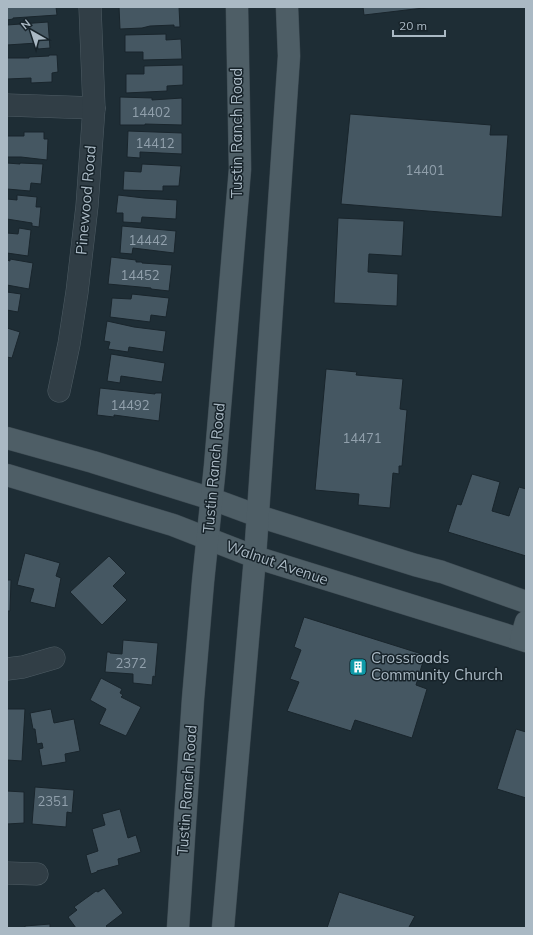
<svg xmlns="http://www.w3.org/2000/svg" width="533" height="935" viewBox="0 0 533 935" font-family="Mulish,sans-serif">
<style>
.building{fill:#455762;stroke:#19252c}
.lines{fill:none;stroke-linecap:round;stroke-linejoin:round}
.minor-casing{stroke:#4e5c64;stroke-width:23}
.major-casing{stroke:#3d4a52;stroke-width:23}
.minor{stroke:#313e46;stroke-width:22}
.major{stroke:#4e5e66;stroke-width:22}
.labels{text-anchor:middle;stroke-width:3;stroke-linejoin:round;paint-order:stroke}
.number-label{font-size:13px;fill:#91a0ac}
.street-label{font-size:15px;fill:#aab9c4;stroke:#17232a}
.poi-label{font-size:15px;fill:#aab9c4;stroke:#17232a;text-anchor:start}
</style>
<rect width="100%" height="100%" fill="#1e2d35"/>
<g class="building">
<path d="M7,7H56L57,15L13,18V19L7,20Z"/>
<path d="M119,7H179L180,27H174V25L150,26L142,28L120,29Z"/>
<path d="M363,7H432L364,15Z"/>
<path d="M48,22L50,48L38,49L37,43L7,45V25Z"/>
<path d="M166,34V40L181,39L182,59L143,60V52H125V35Z"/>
<path d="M49,55H57L58,72L52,73V82L31,83V78L7,79V58H29V57L49,56Z"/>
<path d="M183,65V85L167,86V91L126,93V74H144V66Z"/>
<path d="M120,97L152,98V100L182,98V125L145,124V125H120Z"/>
<path d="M350,114L491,125L490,135H508L502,217L341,204Z"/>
<path d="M128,131L182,133V154L140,152V158L127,157Z"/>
<path d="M24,132H44V139H48L47,160L21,157H7V136H24Z"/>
<path d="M7,163L20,164V163L43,164L41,184L31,183L30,191L7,189Z"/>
<path d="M142,164L181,166L179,186H163V191L123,190L124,171L141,172Z"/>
<path d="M17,195L37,197L36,207H41L39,227L32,226V223L7,219V199L17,200Z"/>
<path d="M118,195L144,198L177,200L176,219L142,217L141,223L123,222V213H116Z"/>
<path d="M338,218L404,221L402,256L369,254L368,272L398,274L397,306L334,303Z"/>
<path d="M122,226L176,231L174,253L133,248L132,254L120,253Z"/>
<path d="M19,228L31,230L28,256L7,253V233L18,234Z"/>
<path d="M111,257L136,260V262H142V263L172,265L169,291L151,289V288L108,284Z"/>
<path d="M10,259L33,263L29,289L7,285V260L10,261Z"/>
<path d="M7,292L21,294L18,312L7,310Z"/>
<path d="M132,294L169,298L166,317L151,315L150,322L110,317L112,298L131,299Z"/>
<path d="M107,321L134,327L166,331L163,352L129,347L128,352L108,349L110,342L104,341Z"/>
<path d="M7,328L20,332L12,358L7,357Z"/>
<path d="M111,354L165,363L162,382L121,376L120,383L107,381Z"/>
<path d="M326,369L357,372L356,375L403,379L400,409L407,410L402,466H399V474L393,473L390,508L358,505L359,494L315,490Z"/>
<path d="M100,388L155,394V393H162L159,421L114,415V417L97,415Z"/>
<path d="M472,474L500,482L492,511L509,516L519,487L526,489V556L448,532L457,504L461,505Z"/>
<path d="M25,553L60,563L56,576L61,578L55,608L30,602L34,589L17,585Z"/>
<path d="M109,556L126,573L113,586L127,600L102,625L70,592Z"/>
<path d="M7,580H11L10,611H7Z"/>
<path d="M304,617L425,655L416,685L427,689L412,738L355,720L351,731L287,711L299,682L290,679L301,650L294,647Z"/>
<path d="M123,640L158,643L155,677L153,676L152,685L133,683V674L105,672L107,652H110V653L122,654Z"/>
<path d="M101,678L122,689L120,693L123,695L121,697L141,707L126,736L99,724L106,709L90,700Z"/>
<path d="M7,709H25L22,761L7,760Z"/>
<path d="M51,709L54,723L74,719L80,751L65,754L66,762L42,766L39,749L43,748L42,743L37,744L35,729H33L30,713Z"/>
<path d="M516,729L526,732V798L497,789Z"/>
<path d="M35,787L74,790L72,813L67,812L66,827L32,824Z"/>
<path d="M7,791L24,792V823L7,824Z"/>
<path d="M120,809L128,838L136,835L141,852L118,859L119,865L97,871V872L91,874L86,855L98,851L92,829L105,825L102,814Z"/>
<path d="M104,888L123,913L106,926L108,928H76L68,917L77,910L74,907L96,891L98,892Z"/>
<path d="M339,892L415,916L409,927L411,928H327Z"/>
<path d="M50,924V928H25V926Z"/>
</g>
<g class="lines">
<defs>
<g id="minor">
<path d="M7,105L94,108"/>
<path d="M59,391L69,344L77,292L87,206L94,108L90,7"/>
<path d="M7,669L23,667L54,658"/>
<path d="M7,873L37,874"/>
</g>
<g id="major">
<path d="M7,438L93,462L212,499L258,516L415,565L442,572L526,602"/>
<path d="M7,475L173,525L255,557L526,641"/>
<path d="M521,639L526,622"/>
<path d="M178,928L193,699L203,582L215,466L240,169L237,7"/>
<path d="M223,928L255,557L289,56L287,7"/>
</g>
</defs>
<use href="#minor" class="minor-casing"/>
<use href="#major" class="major-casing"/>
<use href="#minor" class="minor"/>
<use href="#major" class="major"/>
</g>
<defs>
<symbol id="building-square" viewBox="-11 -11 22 22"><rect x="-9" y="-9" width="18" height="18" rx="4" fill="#0f9aa8" stroke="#17232a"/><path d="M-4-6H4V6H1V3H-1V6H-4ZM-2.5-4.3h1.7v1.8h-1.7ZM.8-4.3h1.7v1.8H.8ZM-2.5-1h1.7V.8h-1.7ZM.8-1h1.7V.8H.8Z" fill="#fff"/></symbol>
</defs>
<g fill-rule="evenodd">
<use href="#building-square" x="348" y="657" width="20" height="20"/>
</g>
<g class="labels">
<g class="number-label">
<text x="151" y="117">14402</text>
<text x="155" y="148">14412</text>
<text x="425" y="175">14401</text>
<text x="148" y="245">14442</text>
<text x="140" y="280">14452</text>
<text x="130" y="410">14492</text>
<text x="362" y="443">14471</text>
<text x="131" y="668">2372</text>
<text x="53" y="806">2351</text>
</g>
<g class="street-label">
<text transform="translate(237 133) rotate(-90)" y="5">Tustin Ranch Road</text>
<text transform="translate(86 200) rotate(-85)" y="5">Pinewood Road</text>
<text transform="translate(214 468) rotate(-85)" y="5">Tustin Ranch Road</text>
<text transform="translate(277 563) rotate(19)" y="5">Walnut Avenue</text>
<text transform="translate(187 790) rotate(-86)" y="5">Tustin Ranch Road</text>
</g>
<g class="poi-label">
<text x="371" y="663">Crossroads<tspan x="371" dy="17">Community Church</tspan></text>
</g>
</g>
<rect width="533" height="935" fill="none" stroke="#aab9c4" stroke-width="16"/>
<g transform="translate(32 32) rotate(321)" stroke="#17232a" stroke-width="3" paint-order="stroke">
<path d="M0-3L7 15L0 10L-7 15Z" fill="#aab9c4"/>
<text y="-6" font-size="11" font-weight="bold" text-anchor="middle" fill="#aab9c4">N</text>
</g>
<path d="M393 30v6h52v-6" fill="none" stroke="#aab9c4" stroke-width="2"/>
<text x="399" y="30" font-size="12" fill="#aab9c4" stroke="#17232a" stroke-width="3" paint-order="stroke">20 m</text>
</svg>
